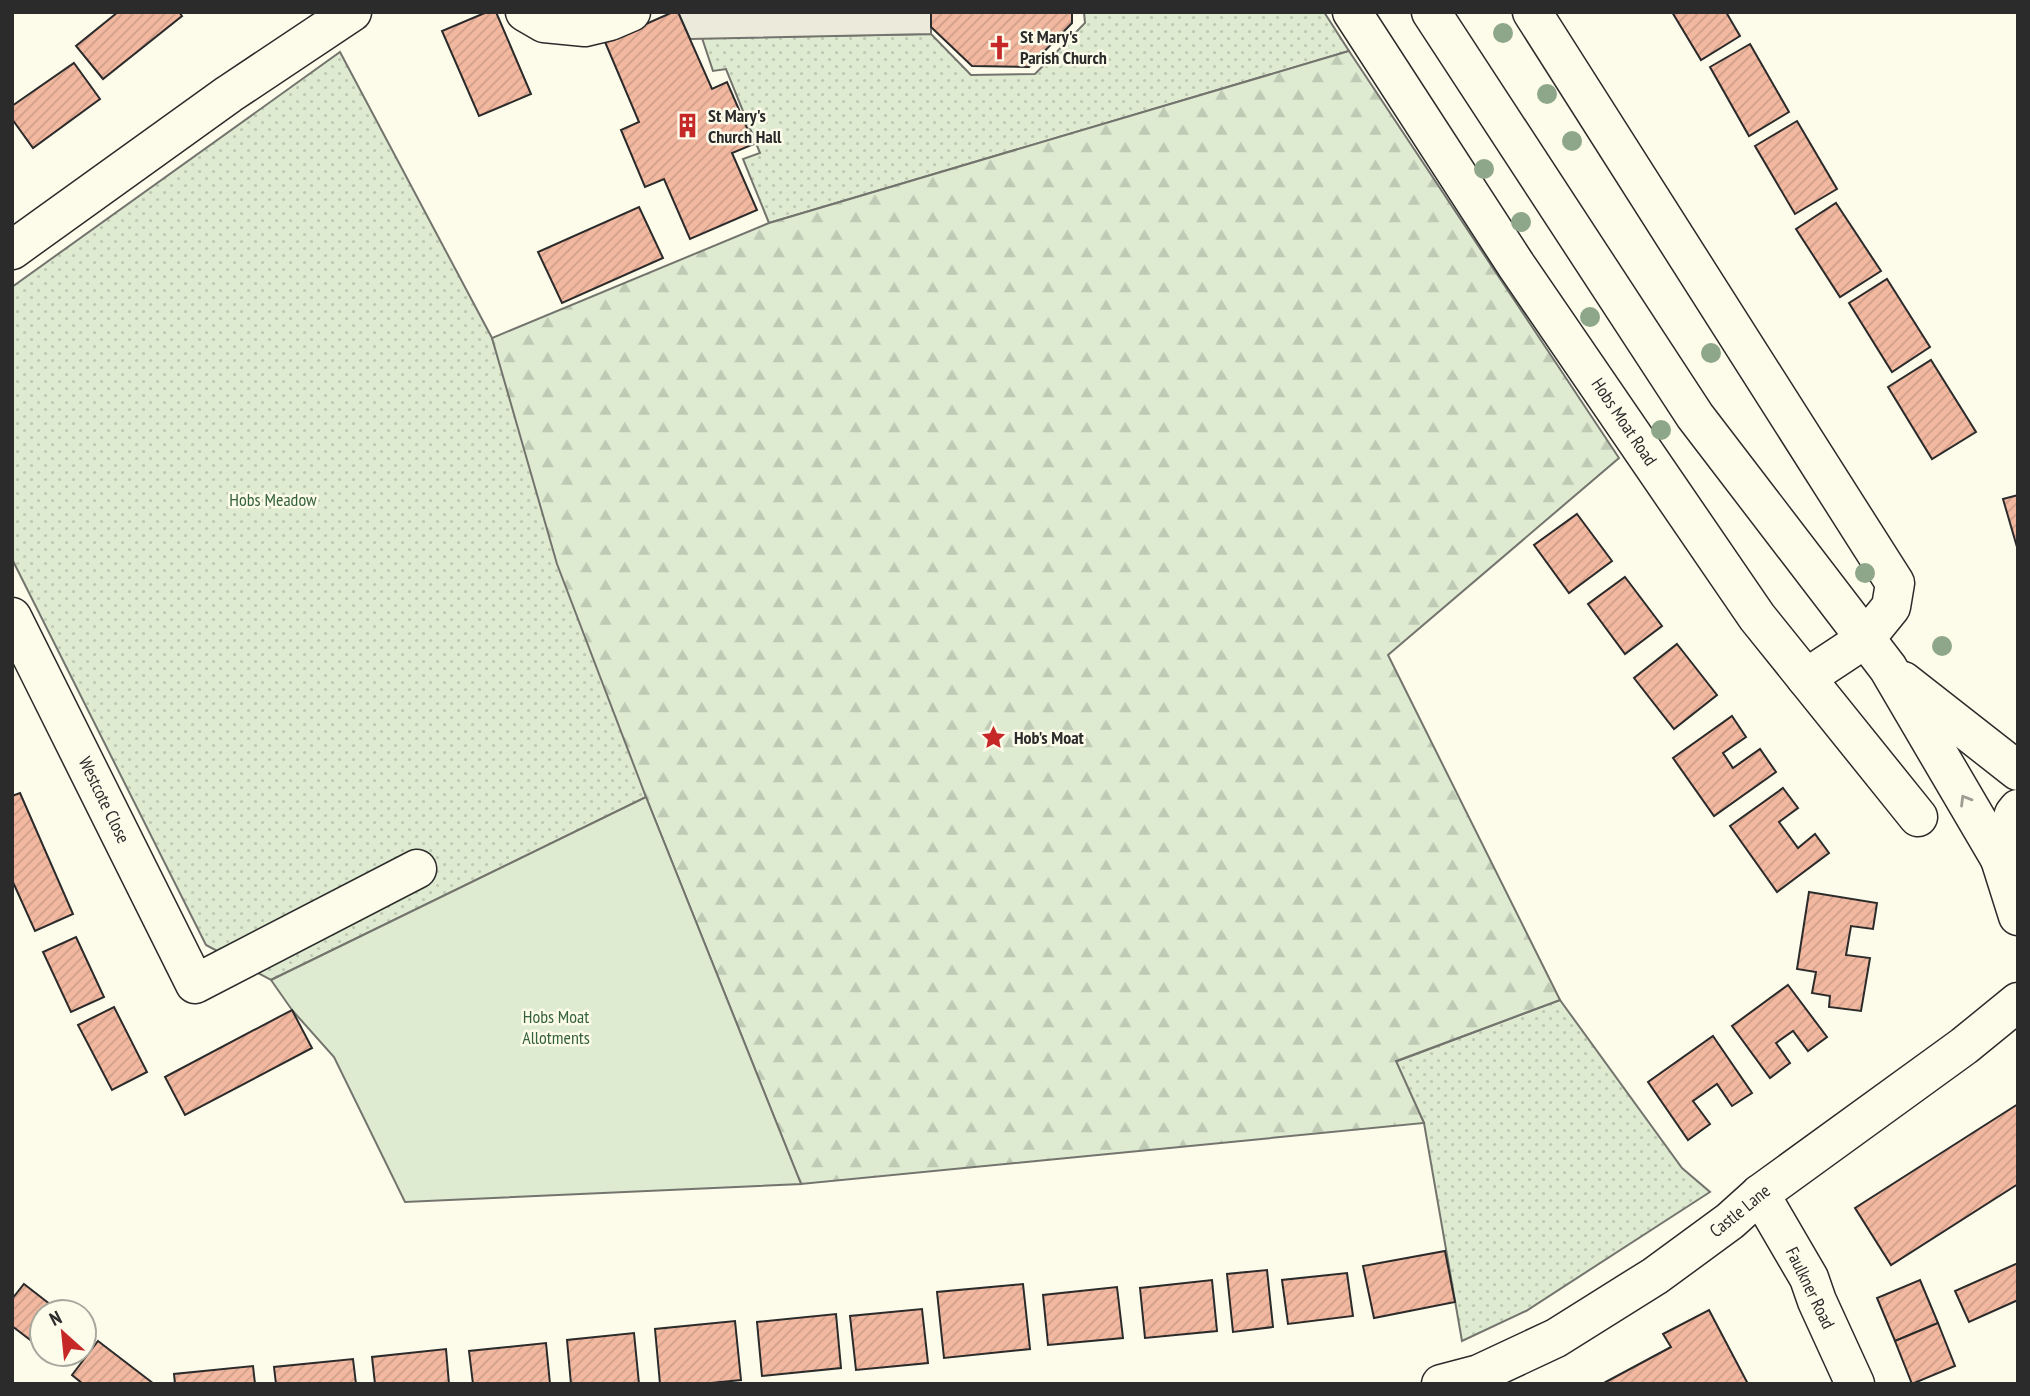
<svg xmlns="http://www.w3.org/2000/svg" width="2030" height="1396" viewBox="0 0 2030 1396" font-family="'PT Sans Narrow',sans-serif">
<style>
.grass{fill:url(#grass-dots);stroke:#74746e;stroke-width:2}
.forest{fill:url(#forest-firs);stroke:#74746e;stroke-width:2}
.garden{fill:#deebd1;stroke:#74746e;stroke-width:2}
.parking{fill:#eceadb;stroke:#74746e;stroke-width:2}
.building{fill:url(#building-hatch);stroke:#2b2b2b;stroke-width:2}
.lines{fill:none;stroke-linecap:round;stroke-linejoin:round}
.minor-casing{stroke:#2b2b2b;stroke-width:41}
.major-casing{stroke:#2b2b2b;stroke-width:41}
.minor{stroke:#fdfbea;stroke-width:38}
.major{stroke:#fdfbea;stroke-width:38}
.tree{fill:#8ea78a}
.oneway{stroke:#9e9d94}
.labels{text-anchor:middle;stroke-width:5;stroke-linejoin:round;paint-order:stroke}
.poi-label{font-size:18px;font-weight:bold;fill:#2b2b2b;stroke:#fdfbea;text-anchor:start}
.street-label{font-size:18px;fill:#2b2b2b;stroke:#fdfbea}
.park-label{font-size:18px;fill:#34623c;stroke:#fdfbea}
</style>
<defs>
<pattern id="grass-dots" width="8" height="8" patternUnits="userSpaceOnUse" patternTransform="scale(1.75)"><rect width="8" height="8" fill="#deebd1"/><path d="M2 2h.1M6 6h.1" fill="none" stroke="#bfcab4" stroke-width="1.8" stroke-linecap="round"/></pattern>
<pattern id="forest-firs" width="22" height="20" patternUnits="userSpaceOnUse" patternTransform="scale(1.75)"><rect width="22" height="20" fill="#deebd1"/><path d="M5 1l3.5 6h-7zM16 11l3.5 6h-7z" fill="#bfcab4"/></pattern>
<pattern id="building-hatch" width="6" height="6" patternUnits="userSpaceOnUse" patternTransform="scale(1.75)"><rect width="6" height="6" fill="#f2b8a0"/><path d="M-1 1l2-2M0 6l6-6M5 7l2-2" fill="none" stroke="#d09e8a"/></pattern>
</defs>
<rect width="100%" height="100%" fill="#fdfbea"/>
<g class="grass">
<path d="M1084,12H1324L1349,51L769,223L743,159L760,153L726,69L713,71L702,38L931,34L971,75L1035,74L1085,23Z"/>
<path d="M340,52L492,338L646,797L271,980L206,945L12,559V287Z"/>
<path d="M1560,1000L1682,1168L1710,1192L1526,1311L1462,1341L1424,1123L1395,1062Z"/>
</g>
<path class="forest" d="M1349,51L1619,458L1388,655L1560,1000L1396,1061L1424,1123L801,1184L646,797L557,564L492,338L769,223Z"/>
<path class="garden" d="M646,797L801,1184L405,1202L334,1057L292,1010L271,980Z"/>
<path class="parking" d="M678,12H931V34L690,39Z"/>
<g class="building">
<path d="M118,12H179L182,16L103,79L76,46Z"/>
<path d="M487,12H496L531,94L479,116L442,31Z"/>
<path d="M673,12H678L712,89L727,82L754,144L732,153L757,210L690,239L664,179L645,187L621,130L639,122L605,42Z"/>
<path d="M931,12H1072V23L1029,67L972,66L931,27Z"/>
<path d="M1672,12H1726L1740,36L1701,60Z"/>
<path d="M1750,44L1789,112L1749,136L1710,67Z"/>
<path d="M74,63L100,99L33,148L12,119V106Z"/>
<path d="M1797,121L1837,189L1795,214L1755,146Z"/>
<path d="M1836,203L1881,271L1840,297L1796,229Z"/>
<path d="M639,207L663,258L562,303L538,252Z"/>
<path d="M1887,279L1930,347L1892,372L1849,303Z"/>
<path d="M1931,360L1976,432L1932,459L1888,387Z"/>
<path d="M2018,495V547H2017L2003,499Z"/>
<path d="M1577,514L1612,561L1569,593L1534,545Z"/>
<path d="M1625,577L1662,626L1625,654L1588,604Z"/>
<path d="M1677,644L1717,695L1674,729L1634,678Z"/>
<path d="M1732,716L1746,737L1723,753L1733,768L1760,749L1776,772L1714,816L1673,758Z"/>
<path d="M1783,788L1798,808L1779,822L1798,848L1815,834L1829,853L1777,892L1730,826Z"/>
<path d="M20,793L73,914L35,931L12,880V796Z"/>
<path d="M1809,892L1877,903L1873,929L1851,926L1846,955L1870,958L1861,1011L1829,1007L1830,996L1812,993L1816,972L1797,969Z"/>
<path d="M76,937L104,997L71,1012L43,952Z"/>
<path d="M1788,985L1827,1037L1808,1051L1793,1031L1776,1043L1790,1063L1770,1078L1732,1026Z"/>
<path d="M114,1007L147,1072L112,1090L78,1025Z"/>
<path d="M292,1010L312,1048L185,1115L165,1077Z"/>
<path d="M1713,1036L1752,1093L1732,1106L1717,1084L1693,1101L1710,1124L1688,1140L1648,1082Z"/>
<path d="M2018,1104V1184L1891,1265L1855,1208Z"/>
<path d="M1445,1251L1455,1302L1374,1318L1363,1266Z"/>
<path d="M2018,1263V1300L1969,1322L1955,1291Z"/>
<path d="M1267,1270L1273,1327L1233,1332L1227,1274Z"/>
<path d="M1347,1273L1353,1316L1288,1324L1282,1280Z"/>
<path d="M1212,1280L1217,1331L1145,1338L1140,1288Z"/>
<path d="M1920,1280L1938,1323L1895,1341L1877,1298Z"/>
<path d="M24,1284L60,1312H42V1349L12,1326V1299Z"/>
<path d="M1023,1284L1030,1349L944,1358L937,1292Z"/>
<path d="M1117,1287L1123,1338L1048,1345L1043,1295Z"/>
<path d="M922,1309L928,1363L856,1370L850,1316Z"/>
<path d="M1709,1310L1748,1384H1602L1671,1347L1663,1334Z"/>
<path d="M836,1314L841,1368L762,1376L757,1322Z"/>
<path d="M735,1321L741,1380L701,1384H660L655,1329Z"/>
<path d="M1938,1323L1955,1366L1912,1384L1895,1341Z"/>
<path d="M634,1333L639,1384H571L567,1340Z"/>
<path d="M98,1341L154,1384H83L72,1375Z"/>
<path d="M546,1343L550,1384H473L469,1351Z"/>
<path d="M446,1349L449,1384H375L372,1357Z"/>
<path d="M353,1359L356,1384H276L274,1367Z"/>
<path d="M253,1366L255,1384H175L174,1374Z"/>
</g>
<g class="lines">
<defs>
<g id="minor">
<path d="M525,12L544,23L585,27L610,21L631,12"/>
<path d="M1352,12L1516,265L1757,617L1918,817"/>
<path d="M1532,12L1895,583L1891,607L1865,639L1806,678"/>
<path d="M12,250L229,94L352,12"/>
<path d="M12,617L195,984L417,869"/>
<path d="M1760,1194L1809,1278L1817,1301L1855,1384"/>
<path d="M1441,1384L1479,1374L1556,1338L1655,1276L1730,1221L1760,1194L1964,1046L2018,1002"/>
</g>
<g id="major">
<path d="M1431,12L1695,416L1888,668L2000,859"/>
<path d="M1903,681L2018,771"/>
<path d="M2018,809L2014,814L2000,859L2018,916"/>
</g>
</defs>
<use href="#minor" class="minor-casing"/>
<use href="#major" class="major-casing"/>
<use href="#minor" class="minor"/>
<use href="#major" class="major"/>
</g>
<g class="tree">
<circle cx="1503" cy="33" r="10"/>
<circle cx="1547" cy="94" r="10"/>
<circle cx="1572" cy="141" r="10"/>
<circle cx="1484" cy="169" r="10"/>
<circle cx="1521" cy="222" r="10"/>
<circle cx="1590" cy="317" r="10"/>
<circle cx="1711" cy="353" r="10"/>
<circle cx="1661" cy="430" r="10"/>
<circle cx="1865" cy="573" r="10"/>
<circle cx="1942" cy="646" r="10"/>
</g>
<defs><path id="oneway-chevron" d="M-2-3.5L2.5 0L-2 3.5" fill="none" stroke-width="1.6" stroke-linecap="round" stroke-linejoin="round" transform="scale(1.75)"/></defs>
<use class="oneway" href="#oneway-chevron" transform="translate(1965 800) rotate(-121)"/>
<defs>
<symbol id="church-bare" viewBox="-9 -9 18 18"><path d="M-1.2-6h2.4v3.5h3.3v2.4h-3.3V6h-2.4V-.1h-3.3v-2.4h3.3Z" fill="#c62828" stroke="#fdfbea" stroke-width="2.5" paint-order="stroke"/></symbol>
<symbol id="building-bare" viewBox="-9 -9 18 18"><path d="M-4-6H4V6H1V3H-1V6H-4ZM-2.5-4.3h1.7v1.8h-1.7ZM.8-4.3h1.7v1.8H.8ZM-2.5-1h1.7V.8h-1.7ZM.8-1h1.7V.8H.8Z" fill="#c62828" stroke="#fdfbea" stroke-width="2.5" paint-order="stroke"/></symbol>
<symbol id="sight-bare" viewBox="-9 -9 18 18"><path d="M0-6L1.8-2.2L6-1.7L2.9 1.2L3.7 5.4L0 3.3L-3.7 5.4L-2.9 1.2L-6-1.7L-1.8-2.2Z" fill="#c62828" stroke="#fdfbea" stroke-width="2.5" paint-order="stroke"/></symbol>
</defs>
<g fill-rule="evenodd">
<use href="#church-bare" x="982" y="30" width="35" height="35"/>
<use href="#building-bare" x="670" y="108" width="35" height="35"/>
<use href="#sight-bare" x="976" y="720" width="35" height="35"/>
</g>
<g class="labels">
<g class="poi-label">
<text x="1020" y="43">St Mary's<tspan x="1020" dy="21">Parish Church</tspan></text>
<text x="708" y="122">St Mary's<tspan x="708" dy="21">Church Hall</tspan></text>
<text x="1014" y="744">Hob's Moat</text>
</g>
<g class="street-label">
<text transform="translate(1624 422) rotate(56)" y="6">Hobs Moat Road</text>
<text transform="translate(104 800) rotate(64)" y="6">Westcote Close</text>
<text transform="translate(1740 1211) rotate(-39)" y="6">Castle Lane</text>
<text transform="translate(1810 1288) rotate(64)" y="6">Faulkner Road</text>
</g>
<g class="park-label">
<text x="273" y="506">Hobs Meadow</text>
<text x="556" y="1023">Hobs Moat<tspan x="556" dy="21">Allotments</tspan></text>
</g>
</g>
<rect width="2030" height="1396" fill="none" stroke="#2b2b2b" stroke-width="28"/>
<g transform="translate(63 1333) rotate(333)"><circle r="33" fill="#fdfbea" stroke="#a9a89e" stroke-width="2"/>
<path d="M0-5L12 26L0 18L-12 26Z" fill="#c62828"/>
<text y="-10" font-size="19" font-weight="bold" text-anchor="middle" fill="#2b2b2b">N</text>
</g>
</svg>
